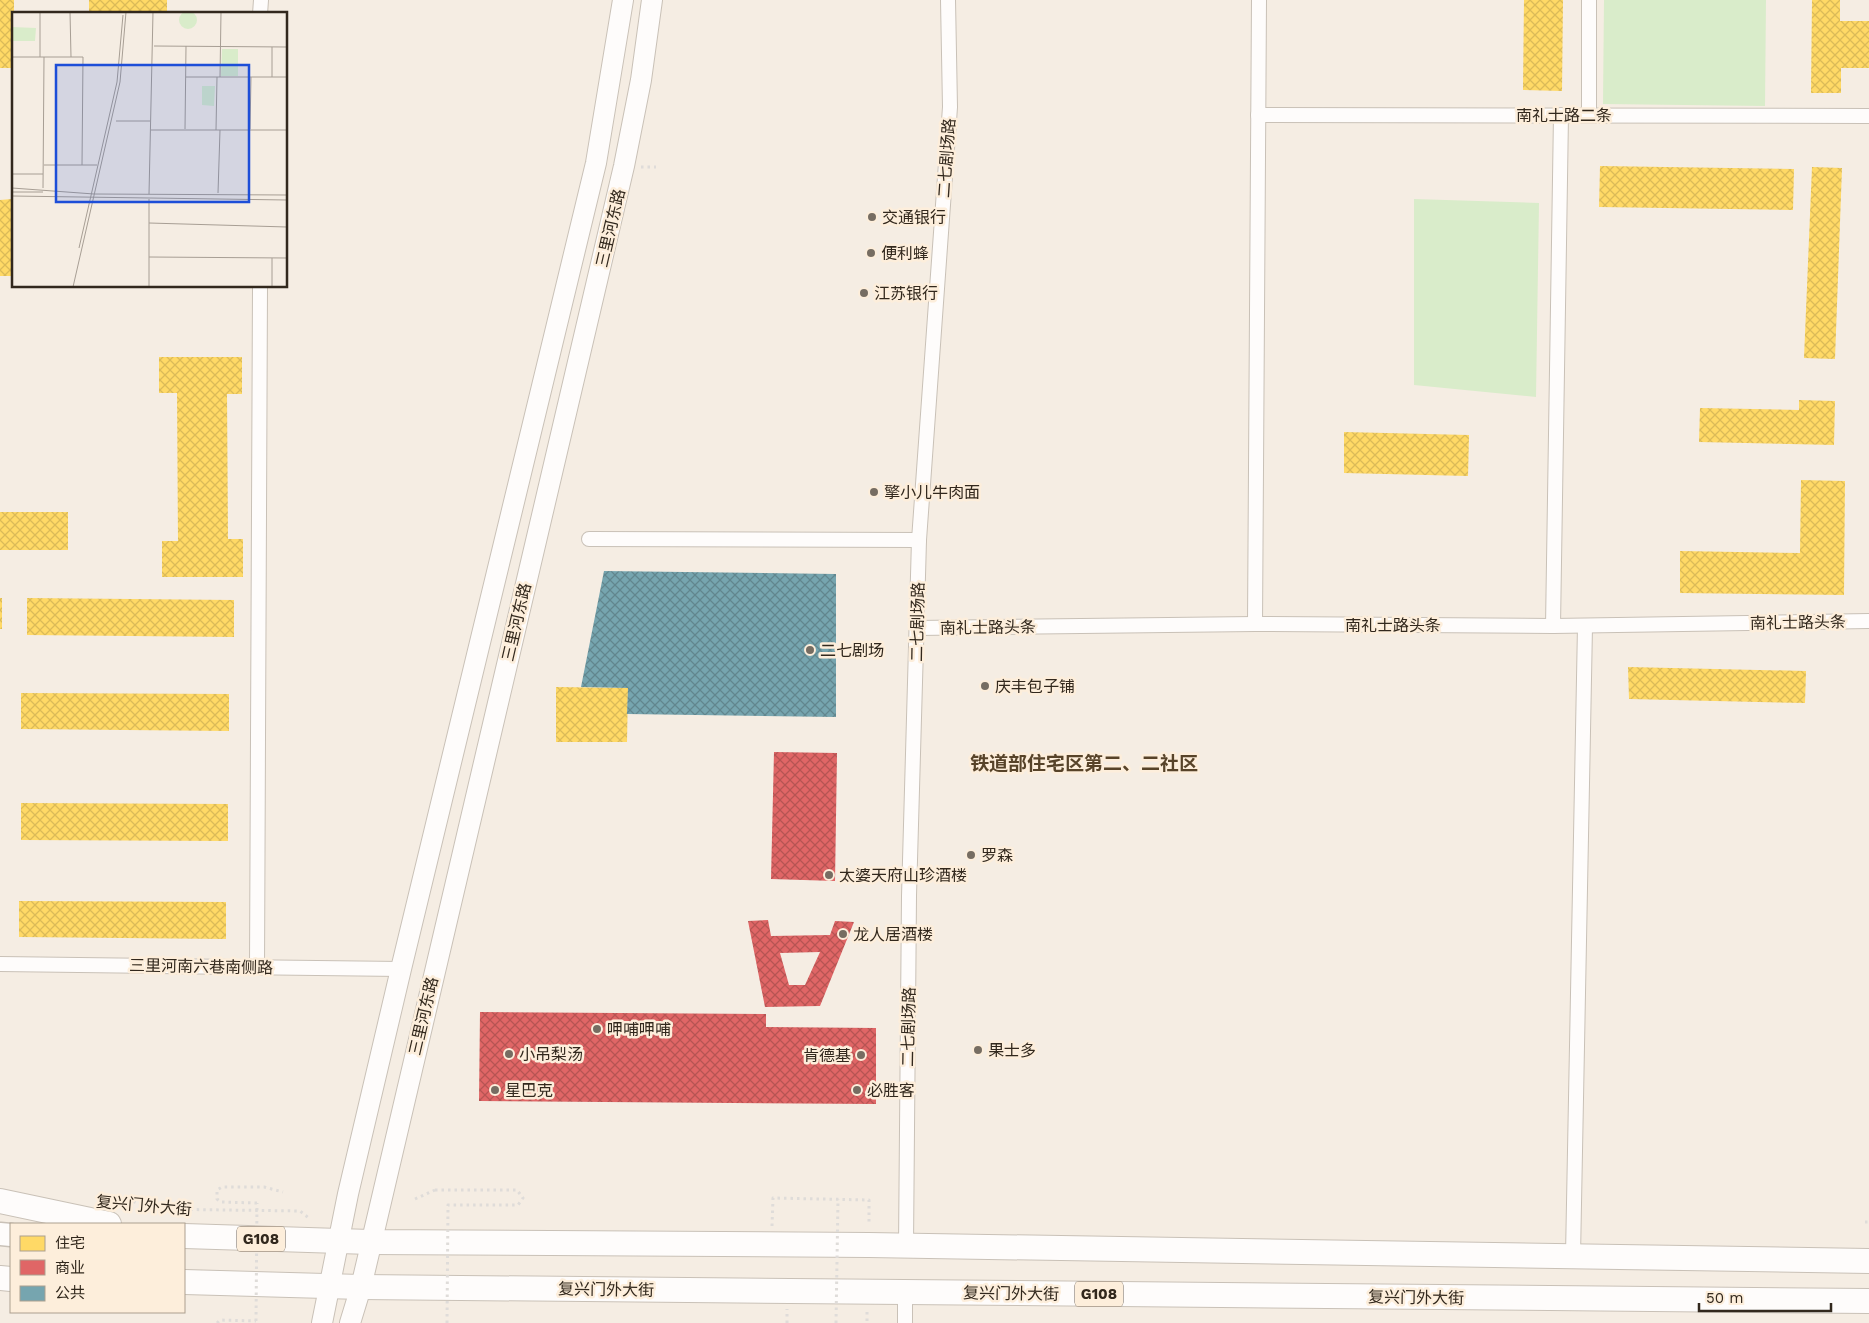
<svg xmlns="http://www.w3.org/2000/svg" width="1869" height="1323" viewBox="0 0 1869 1323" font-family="'Work Sans','Noto Sans SC',sans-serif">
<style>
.green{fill:#d9ecca}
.homes{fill:url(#homes-cross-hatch)}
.shops{fill:url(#shops-cross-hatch);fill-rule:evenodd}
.public{fill:url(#public-cross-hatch)}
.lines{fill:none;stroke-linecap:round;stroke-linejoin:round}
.minor-casing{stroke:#c9c1b7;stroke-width:16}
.secondary-casing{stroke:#c9c1b7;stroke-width:22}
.primary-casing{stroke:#c9c1b7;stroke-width:25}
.trunk-casing{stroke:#c9c1b7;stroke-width:26}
.path{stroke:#dfdcd9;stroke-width:3;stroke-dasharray:2.5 4;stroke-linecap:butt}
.minor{stroke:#fefcfb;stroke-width:14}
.secondary{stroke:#fefcfb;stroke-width:20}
.primary{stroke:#fefcfb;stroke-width:22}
.trunk{stroke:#fefcfb;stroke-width:24}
.path-bridge{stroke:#dfdcd9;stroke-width:3;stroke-dasharray:2.5 4;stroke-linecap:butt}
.poi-dot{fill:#766d62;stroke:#fdeedb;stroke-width:2}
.labels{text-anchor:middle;stroke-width:5;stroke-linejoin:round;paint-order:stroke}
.shield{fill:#fdeedb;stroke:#6f6356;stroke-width:1}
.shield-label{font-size:15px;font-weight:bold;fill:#32281d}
.street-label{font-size:16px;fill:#32281d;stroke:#fdeedb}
.poi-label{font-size:16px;fill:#32281d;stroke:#fdeedb;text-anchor:start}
.quarter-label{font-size:19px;font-weight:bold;fill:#574329;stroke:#fdeedb}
.inset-road{fill:none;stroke:#a79e94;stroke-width:1}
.view{fill:#1d4ed8;fill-opacity:0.15;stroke:#1d4ed8;stroke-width:2.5}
.inset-edge{fill:none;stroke:#32281d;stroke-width:2.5}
</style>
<defs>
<pattern id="homes-cross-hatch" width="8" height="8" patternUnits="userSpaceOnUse" patternTransform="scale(1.25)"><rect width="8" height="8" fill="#ffd966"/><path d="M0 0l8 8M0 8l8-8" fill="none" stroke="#dbba58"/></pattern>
<pattern id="shops-cross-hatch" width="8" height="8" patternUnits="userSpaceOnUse" patternTransform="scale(1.25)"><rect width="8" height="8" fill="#e06666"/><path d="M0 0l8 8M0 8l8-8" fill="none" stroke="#b65453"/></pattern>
<pattern id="public-cross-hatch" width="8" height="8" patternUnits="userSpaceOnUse" patternTransform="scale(1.25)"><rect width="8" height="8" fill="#76a5af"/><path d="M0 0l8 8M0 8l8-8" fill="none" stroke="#61868e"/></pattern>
</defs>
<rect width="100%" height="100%" fill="#f5ede3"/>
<g class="green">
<path d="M1604,0H1766L1765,106L1603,104Z"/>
<path d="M1414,199L1539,203L1536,397L1414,385Z"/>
</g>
<g class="homes">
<rect x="0" y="0" width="14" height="68"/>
<rect x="89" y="0" width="78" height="14"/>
<path d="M1524,0H1563L1562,91L1523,90Z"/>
<path d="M1812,0H1840V21H1869V68H1841V93H1811Z"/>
<path d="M1600,166L1794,169L1793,210L1599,207Z"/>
<path d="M1812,167L1842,168L1835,359L1804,358Z"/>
<path d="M12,199V276H0V200Z"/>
<path d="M159,357H242V394H227L228,539H243V577H162V541H178L177,393H159Z"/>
<path d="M1799,400L1835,401L1834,445L1699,442L1700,408L1799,410Z"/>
<path d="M1344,432L1469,435L1468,476L1344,473Z"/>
<path d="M1801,480L1845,481L1844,595L1680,593V551L1800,553Z"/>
<rect x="0" y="512" width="68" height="38"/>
<rect x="0" y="598" width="2" height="31"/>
<path d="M27,598L234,600V637L27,635Z"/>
<path d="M1628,667L1806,671L1805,703L1629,699Z"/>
<path d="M556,687L628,688L627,742H556Z"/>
<path d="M21,693L229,694V731L21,729Z"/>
<path d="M21,803L228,804V841L21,840Z"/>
<path d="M19,901L226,902V939L19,937Z"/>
</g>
<g class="shops">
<path d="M774,752L837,753L835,881L771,879Z"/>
<path d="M768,920L771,936L830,935L835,921L854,922L820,1006L765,1007L748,921ZM820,952L805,985H789L780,953Z"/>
<path d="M480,1012L766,1014V1027L876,1028V1104L479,1101Z"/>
</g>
<path class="public" d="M604,571L836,574V717L627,714L628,688L581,687Z"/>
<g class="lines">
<defs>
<g id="minor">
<path d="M260,14L261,0"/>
<path d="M1258,115L1869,116"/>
<path d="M1589,115V0"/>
<path d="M589,539L919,540"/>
<path d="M1255,624L1259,0"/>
<path d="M1553,626L1561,115"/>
<path d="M917,628L1255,624L1553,626L1869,621"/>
<path d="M0,964L401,969"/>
<path d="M257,967L260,286"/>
<path d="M906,1246L909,896L919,540L950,107L948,0"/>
<path d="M1573,1256L1585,626"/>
<path d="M905,1323V1291"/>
</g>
<g id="secondary">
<path d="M322,1323L348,1194L401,969L596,163L623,0"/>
<path d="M350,1323L361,1287L624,166L641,80L652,0"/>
</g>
<path id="primary" d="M0,1234L11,1235"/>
<g id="trunk">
<path d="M0,1201L109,1224"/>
<path d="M184,1236L370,1242L869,1245L1869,1261"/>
<path d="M0,1278L11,1279"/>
<path d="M184,1282L361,1287L1869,1301"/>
</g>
</defs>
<use href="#minor" class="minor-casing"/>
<use href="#secondary" class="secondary-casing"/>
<use href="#primary" class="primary-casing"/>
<use href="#trunk" class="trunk-casing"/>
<g class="path">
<path d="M641,167H656"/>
<path d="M415,1199L435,1190"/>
<path d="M101,1200H130L152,1209L300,1211L310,1219"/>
<path d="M257,1203L221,1202L217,1199V1190L222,1187H264L283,1192"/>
<path d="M1865,1222H1869"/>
<path d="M772,1226L773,1198L869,1200V1225"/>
<path d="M867,1312V1323"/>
<path d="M217,1323L220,1320L256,1321"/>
<path d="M787,1323V1309"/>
</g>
<use href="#minor" class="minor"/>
<use href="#secondary" class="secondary"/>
<use href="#primary" class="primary"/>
<use href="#trunk" class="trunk"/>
<g class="path-bridge">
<path d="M435,1190H517L523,1198L518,1205H448L447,1323"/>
<path d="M256,1321L257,1203"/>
<path d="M836,1323L838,1199"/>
</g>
</g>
<g class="poi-dot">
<circle cx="872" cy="217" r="5"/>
<circle cx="871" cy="253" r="5"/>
<circle cx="864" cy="293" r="5"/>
<circle cx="874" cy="492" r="5"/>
<circle cx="810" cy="650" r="5"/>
<circle cx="985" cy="686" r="5"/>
<circle cx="971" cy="855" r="5"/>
<circle cx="829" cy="875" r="5"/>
<circle cx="843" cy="934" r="5"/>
<circle cx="597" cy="1029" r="5"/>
<circle cx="978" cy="1050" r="5"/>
<circle cx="509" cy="1054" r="5"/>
<circle cx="861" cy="1055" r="5"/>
<circle cx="495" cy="1090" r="5"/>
<circle cx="857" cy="1090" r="5"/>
</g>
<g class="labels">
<g class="shield">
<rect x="237" y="1226.5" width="48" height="25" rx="4"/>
<rect x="1075" y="1281.5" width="48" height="25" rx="4"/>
</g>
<g class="shield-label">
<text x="261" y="1244">G108</text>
<text x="1099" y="1299">G108</text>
</g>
<g class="street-label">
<text x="1564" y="121">南礼士路二条</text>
<text transform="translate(946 158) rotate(-86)" y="6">二七剧场路</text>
<text transform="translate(610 228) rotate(-77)" y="6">三里河东路</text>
<text transform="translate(516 622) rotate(-77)" y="6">三里河东路</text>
<text transform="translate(917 622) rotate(-89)" y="6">二七剧场路</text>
<text transform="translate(1798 622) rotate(-1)" y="6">南礼士路头条</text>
<text x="1393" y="631">南礼士路头条</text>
<text transform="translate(988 627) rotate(-1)" y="6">南礼士路头条</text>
<text transform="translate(201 966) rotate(1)" y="6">三里河南六巷南侧路</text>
<text transform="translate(423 1016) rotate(-77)" y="6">三里河东路</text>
<text transform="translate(908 1027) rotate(-89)" y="6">二七剧场路</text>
<text transform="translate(144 1205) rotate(5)" y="6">复兴门外大街</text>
<text transform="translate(606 1289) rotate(1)" y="6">复兴门外大街</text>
<text transform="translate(1011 1293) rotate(1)" y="6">复兴门外大街</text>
<text transform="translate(1416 1297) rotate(1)" y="6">复兴门外大街</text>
</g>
<g class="poi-label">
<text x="882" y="223">交通银行</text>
<text x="881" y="259">便利蜂</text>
<text x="874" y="299">江苏银行</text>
<text x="884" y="498">擎小儿牛肉面</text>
<text x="820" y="656">二七剧场</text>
<text x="995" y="692">庆丰包子铺</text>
<text x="981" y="861">罗森</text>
<text x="839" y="881">太婆天府山珍酒楼</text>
<text x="853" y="940">龙人居酒楼</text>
<text x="607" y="1035">呷哺呷哺</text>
<text x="988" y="1056">果士多</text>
<text x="519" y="1060">小吊梨汤</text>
<text x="851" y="1061" text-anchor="end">肯德基</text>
<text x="505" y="1096">星巴克</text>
<text x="867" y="1096">必胜客</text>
</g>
<g class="quarter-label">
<text x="1084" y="770">铁道部住宅区第二、二社区</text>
</g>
</g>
<g transform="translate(12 12)">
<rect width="275" height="275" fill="#f5ede3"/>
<path d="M167 8a9 9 0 1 1 18 0a9 9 0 1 1-18 0ZM0,15L24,16L23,29H0ZM210,37H226V64H209ZM190,74H203L202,94L190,93Z" fill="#d9ecca"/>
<path class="inset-road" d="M142,34L275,35M0,45H59L58,0M28,45V0M59,45H71L70,153M174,65H275M208,65L209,0M260,65V35M104,109H138M173,117L174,34M238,117L239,65M139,118H275M204,118L205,65M32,153H85M0,162H31M0,176L82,182L275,183M31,176L32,45M0,180H31M206,181L208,118M137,182L141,0M0,184L275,188M137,211L275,215M67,236L105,70L111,3M137,245L275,246M260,246V275M61,275L108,70L114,0M137,275V187"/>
<path class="view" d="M44,53H237V190H44Z"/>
<rect width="275" height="275" class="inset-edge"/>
</g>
<rect x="10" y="1223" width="175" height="90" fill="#fdeedb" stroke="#ac9f8f"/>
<rect x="20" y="1236" width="25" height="15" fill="#ffd966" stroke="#ac9f8f"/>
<text x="55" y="1248" font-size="15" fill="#32281d">住宅</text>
<rect x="20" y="1260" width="25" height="15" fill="#e06666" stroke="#ac9f8f"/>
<text x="55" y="1273" font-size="15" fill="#32281d">商业</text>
<rect x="20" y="1286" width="25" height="15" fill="#76a5af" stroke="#ac9f8f"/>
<text x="55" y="1298" font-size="15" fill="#32281d">公共</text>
<path d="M1699 1303v8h132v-8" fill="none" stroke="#32281d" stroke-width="2.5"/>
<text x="1706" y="1303" font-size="15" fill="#32281d" stroke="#fdeedb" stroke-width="4" paint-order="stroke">50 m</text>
</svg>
